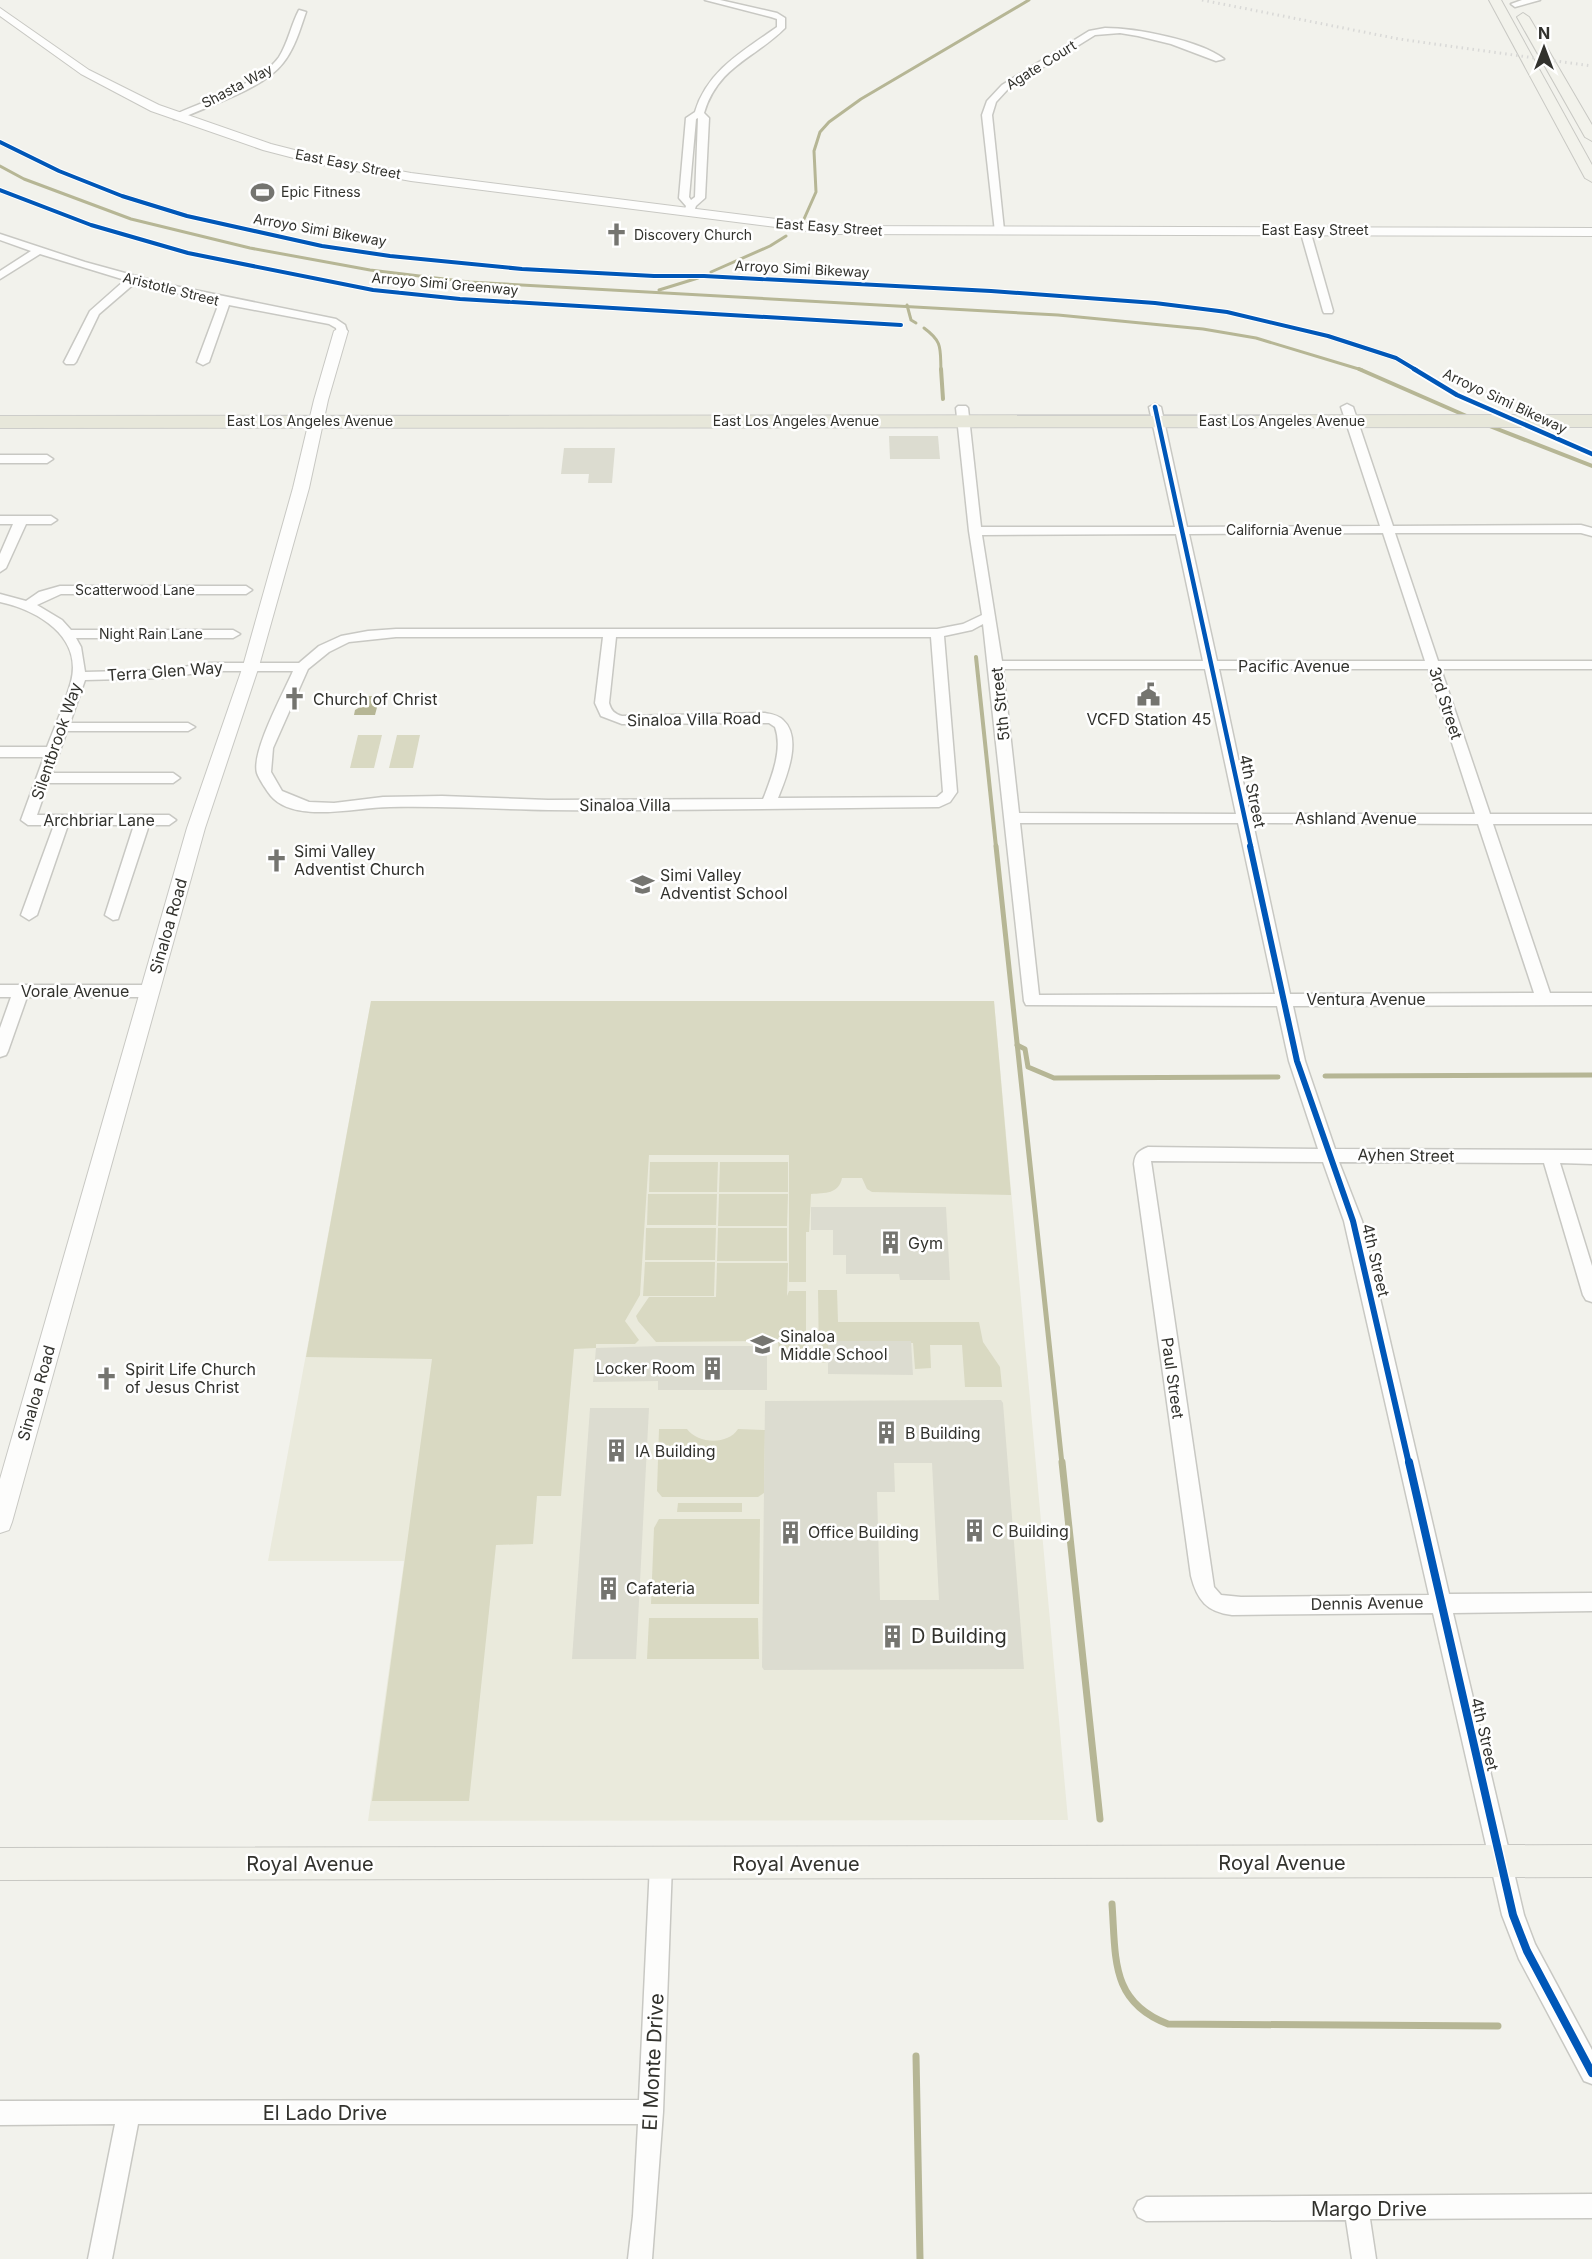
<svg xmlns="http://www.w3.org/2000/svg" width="1592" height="2259" viewBox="0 0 1592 2259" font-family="Inter,sans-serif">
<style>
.built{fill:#eaeadc}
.green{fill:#d9d9c2}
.water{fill:#b6b695}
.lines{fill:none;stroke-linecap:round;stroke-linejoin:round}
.stream-far3{stroke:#b6b695;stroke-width:3}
.stream-far2{stroke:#b6b695;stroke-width:4}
.stream-far1{stroke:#b6b695;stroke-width:5}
.stream{stroke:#b6b695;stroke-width:7}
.building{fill:#dcdcd0;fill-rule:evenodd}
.minor-casing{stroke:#c8c8c3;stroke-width:3}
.tertiary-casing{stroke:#c8c8c3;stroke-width:2}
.secondary-casing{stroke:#c8c8c3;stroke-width:2}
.primary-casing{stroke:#cdcdca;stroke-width:2}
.minor{fill:#fdfdfc;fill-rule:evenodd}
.tertiary{fill:#fdfdfc;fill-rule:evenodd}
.secondary{fill:#f2f2eb;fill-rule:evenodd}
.primary{fill:#e7e7da;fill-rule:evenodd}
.rail{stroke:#d9d9d7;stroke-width:3;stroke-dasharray:1.5 4;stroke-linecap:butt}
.cycleway-far3-casing{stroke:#fff;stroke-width:6}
.cycleway-far2-casing{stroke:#fff;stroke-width:8}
.cycleway-far1-casing{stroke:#fff;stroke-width:10}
.cycleway-casing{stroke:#fff;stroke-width:11}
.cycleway-far3{stroke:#0057b8;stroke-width:4}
.cycleway-far2{stroke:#0057b8;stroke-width:4.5}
.cycleway-far1{stroke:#0057b8;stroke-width:6}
.cycleway{stroke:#0057b8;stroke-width:8}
.labels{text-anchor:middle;stroke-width:5;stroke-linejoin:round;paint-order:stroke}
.far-street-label{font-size:14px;fill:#32322d;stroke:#fff}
.far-poi-label{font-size:14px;fill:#32322d;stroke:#fff;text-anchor:start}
.street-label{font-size:16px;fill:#32322d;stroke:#fff}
.poi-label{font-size:16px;fill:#32322d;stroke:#fff;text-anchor:start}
.near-poi-label{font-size:20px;fill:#32322d;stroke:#fff;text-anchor:start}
.near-street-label{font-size:20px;fill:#32322d;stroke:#fff}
</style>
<rect width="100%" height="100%" fill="#f2f2ec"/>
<path class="built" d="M371,1001H994L1068,1820L368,1821L404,1561H268Z"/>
<g class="green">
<path d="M358,735H382L374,768H350Z"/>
<path d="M397,735H420L413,768H389Z"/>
<path d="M371,1001H994L1011,1195L872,1192L867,1189L862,1178H842C839,1194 825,1193 811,1194L809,1232H806V1282H789V1155H649L640,1295L625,1321L639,1340L635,1344H596V1348L574,1349L561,1496H537L533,1544L496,1545L469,1801H372L432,1359L306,1357Z"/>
<path d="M650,1162H718L717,1192H649Z"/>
<path d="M720,1162H788V1192H719Z"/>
<path d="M648,1194H717L716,1225H647Z"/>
<path d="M719,1194H788L787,1226H718Z"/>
<path d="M646,1228H716L715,1260H645Z"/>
<path d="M718,1228H787V1261H717Z"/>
<path d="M645,1262H715L714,1296H643Z"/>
<path d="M717,1263H788L787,1296L789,1291H806V1351H779L778,1341L656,1342L638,1321L636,1316L649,1297H716Z"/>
<path d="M818,1290H837L838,1322H979L983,1342L1000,1367L1002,1387H965L962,1345H930L931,1368L915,1369L913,1343L828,1341V1363L819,1362Z"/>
<path d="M659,1429H687C698,1444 728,1445 738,1429L765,1430L764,1493L758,1497H662L657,1491Z"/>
<path d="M678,1503H742V1512H677Z"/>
<path d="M659,1519H760L759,1604H651L654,1528Z"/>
<path d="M649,1618H758L759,1659H647Z"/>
</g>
<path class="water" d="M362,696H380L375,715H354L355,710L360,707Z"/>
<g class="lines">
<g class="stream-far3">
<path d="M0,166L24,179L131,219L250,248L370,270L469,282L1058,315L1203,329L1256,338L1362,370"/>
<path d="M804,219L816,192L814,151L820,132L829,122L861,99L1029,0"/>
<path d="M711,272L770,246L786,236"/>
<path d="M659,290L698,278"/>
<path d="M907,305L911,320L916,323"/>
<path d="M924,328C943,342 940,348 941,370"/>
</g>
<g class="stream-far2">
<path d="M941,369L943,399"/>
<path d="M1359,369L1471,418"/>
<path d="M1487,425L1592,466"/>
<path d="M976,657L996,847"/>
</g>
<g class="stream-far1">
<path d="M996,846L1062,1464"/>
<path d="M1017,1045L1025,1049L1028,1067L1054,1078L1278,1077"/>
<path d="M1325,1076L1592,1075"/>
</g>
<g class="stream">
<path d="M1062,1462L1100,1819"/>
<path d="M1112,1904C1116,1958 1110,2002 1168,2024L1498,2026"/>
<path d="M916,2056L920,2259"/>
</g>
</g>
<g class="building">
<path d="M889,436H938L940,459H890Z"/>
<path d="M564,448H615L612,483H588L589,474H561Z"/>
<path d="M811,1207H946L950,1280H900L899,1274H846V1255H833V1230H811Z"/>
<path d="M828,1341H911L913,1375L828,1374Z"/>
<path d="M660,1346H767V1390H658V1381L593,1382L596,1348Z"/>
<path d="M1001,1400L1003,1403L1024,1669L764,1670L762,1667L765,1401ZM894,1463H932L939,1600H880L877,1492H895Z"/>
<path d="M590,1408H649L636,1659H572Z"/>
</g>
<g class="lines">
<defs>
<g id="minor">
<path d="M705,0H720L777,13L785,18V28C754,59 718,66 704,113L709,118L705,198L696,206L693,214L689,215L684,212L686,206L679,198L686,118L695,112C707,71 743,51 777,27V19L771,17ZM698,118L695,197L691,200L689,197L696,119Z"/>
<path d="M1522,0H1540L1515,7L1511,4Z"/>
<path d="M299,10L306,12C300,29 295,48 283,63C263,89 210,105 180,119H174V115C204,101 260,84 279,57C288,43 291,25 299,10Z"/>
<path d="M1105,28C1135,28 1200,40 1224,59L1216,61L1171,44L1138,36L1120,33L1095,35L1008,89L996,102L992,115L1004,230L995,232L982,115L987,101L1002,85L1089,31Z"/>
<path d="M1305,227L1310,230L1333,311L1332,313H1324L1323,311L1300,230Z"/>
<path d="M0,234L85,262L165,284L336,319L345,325L347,331L341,334L337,333L336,328L329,324L229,305L209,362L203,365L197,362L219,303L135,283L99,314L76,362L74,364H66L64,362L90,311L125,280L40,254L0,279V271L31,251L0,240Z"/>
<path d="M1155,404L1161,407L1187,527L1380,526L1341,407L1347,404L1353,407L1393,526L1581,525L1592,528V536L1581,533H1395L1438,661H1592V669H1441L1490,814H1592V824H1493L1550,993H1592V1005L1293,1006L1305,1061L1335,1149L1592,1150V1164L1560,1163L1592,1266V1302L1586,1300L1583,1295L1544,1163L1339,1162L1362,1221L1449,1594L1592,1593V1611L1453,1613L1524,1915L1535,1944L1592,2050V2084L1584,2081L1519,1959L1502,1915L1433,1613L1232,1615C1207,1612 1197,1600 1191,1576L1134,1164C1135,1154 1138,1151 1148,1147L1318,1149L1289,1061L1277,1006L1026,1005L1024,1001L983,624L972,630L944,636L957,792L950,802L939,807C809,808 679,811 549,810C496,809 443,806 390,807C358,807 295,824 271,796C267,791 259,779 257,773C251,752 284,692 293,671H210L163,678L85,680L70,723H188L195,727L188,731H67L52,773H173L180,778L173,783H48L37,815H169L176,820L169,825H149L118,919L113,920L105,915L134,825H68L37,915L29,920L21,915L54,825H28L21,820L44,757H0V747H47C55,726 65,704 71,682C83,636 37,610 0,602V594L26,601L39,592L60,586H246L252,590L246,594H61L37,605L62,620L71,630H233L240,634L233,638H76L81,647L85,672L163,670L210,663H299L319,646L341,636L368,631L396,629H937L963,624L982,615L969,531L956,408L958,406H966L968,408L981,527H1175L1149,407ZM1383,533L1425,661H1217L1189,534ZM1176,534L1203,661H1002L982,535ZM396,637H603L595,703L601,716L622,724L769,723L775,727C783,749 772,776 764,797L763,799L548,800L442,796L383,797L334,803L309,802L282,791L271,772L273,748L308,669L329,652L349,642ZM616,637H931L943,792L937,797L778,798C786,778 803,738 783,720C778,715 771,714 765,713L622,716C614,714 611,710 609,703ZM1003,669H1205L1236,814L1019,813ZM1219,669H1428L1475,814H1250ZM1020,823H1238L1275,994L1039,995ZM1253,823L1478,824L1534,993L1290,994ZM1151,1161L1323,1162L1344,1221L1429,1595L1241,1597L1221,1595L1214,1587Z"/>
<path d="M0,455H47L53,459L47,463H0Z"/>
<path d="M0,516H51L57,520L51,524H26L6,568L0,572V554L13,524H0Z"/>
<path d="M0,985H150L155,987L158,991L155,995L150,997H27L8,1051L6,1055L0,1057V1028L11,997H0Z"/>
<path d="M661,1853L669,1856L672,1864L663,2112L652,2259H628L633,2216L638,2124H138L112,2259H88L115,2124L0,2125V2101L639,2100L650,1864L653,1856Z"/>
<path d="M1592,2194V2218L1370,2219L1376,2259H1352L1346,2220L1146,2221L1138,2217L1134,2209L1138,2201L1146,2197Z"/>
</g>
<g id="tertiary">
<path d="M0,8L89,70L159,105L271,144L318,156L411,173L832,226L1592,228V236L832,234L411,181L317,164L263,150L151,111L81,74L0,16Z"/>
<path d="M341,327L348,331L328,400L309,488L259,666L205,828L12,1522L9,1530L0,1533V1479L187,828L243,666L293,488L314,400L334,331Z"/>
</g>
<g id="secondary">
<path d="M1489,0H1501L1592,165V182L1585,178Z"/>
<path d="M1523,13L1529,17L1592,125V141L1585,137L1517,17Z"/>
<path d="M1592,1845V1877L0,1880V1848Z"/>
</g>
<path id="primary" d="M1592,415V427L0,428V416Z"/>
</defs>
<use href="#minor" class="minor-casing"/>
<use href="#tertiary" class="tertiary-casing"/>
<use href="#secondary" class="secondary-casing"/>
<use href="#primary" class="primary-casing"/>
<use href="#minor" class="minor"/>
<use href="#tertiary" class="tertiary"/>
<use href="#secondary" class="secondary"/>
<use href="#primary" class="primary"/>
<path class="rail" d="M1202,0L1399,39L1592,66"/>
<defs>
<g id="cycleway-far3">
<path d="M0,142L59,171L122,196L187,216L322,246L390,256L522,269L654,276H704L991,291L1155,303L1227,312L1328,336L1396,358L1416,370"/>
<path d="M0,190L91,225L188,253L373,290L460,299L901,325"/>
</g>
<g id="cycleway-far2">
<path d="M1414,369L1457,395L1592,454"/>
<path d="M1155,407L1251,847"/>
</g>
<path id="cycleway-far1" d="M1250,846L1297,1061L1353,1221L1409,1464"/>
<path id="cycleway" d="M1409,1462L1513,1915L1527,1951L1592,2073"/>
</defs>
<use href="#cycleway-far3" class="cycleway-far3-casing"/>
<use href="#cycleway-far2" class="cycleway-far2-casing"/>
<use href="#cycleway-far1" class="cycleway-far1-casing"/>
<use href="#cycleway" class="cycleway-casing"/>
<use href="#cycleway-far3" class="cycleway-far3"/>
<use href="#cycleway-far2" class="cycleway-far2"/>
<use href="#cycleway-far1" class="cycleway-far1"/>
<use href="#cycleway" class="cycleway"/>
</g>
<defs>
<symbol id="stadium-bare" viewBox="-9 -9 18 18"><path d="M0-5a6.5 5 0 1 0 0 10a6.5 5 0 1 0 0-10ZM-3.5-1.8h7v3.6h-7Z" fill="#757570" stroke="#fff" stroke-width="2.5" paint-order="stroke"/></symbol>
<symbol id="church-bare" viewBox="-9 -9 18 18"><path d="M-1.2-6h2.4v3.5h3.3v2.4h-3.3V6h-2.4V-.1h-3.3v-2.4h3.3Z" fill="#757570" stroke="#fff" stroke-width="2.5" paint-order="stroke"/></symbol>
<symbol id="civic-bare" viewBox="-9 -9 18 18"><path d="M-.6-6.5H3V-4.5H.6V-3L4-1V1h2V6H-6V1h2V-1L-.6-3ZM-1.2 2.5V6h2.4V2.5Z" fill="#757570" stroke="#fff" stroke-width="2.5" paint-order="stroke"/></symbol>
<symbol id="school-bare" viewBox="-9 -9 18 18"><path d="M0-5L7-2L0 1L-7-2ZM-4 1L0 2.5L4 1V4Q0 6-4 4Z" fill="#757570" stroke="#fff" stroke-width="2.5" paint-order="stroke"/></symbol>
<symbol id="building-bare" viewBox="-9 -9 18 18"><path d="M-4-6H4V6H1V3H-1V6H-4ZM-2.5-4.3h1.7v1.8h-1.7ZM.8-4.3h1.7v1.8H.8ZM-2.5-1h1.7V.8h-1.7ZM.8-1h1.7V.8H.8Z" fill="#757570" stroke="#fff" stroke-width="2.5" paint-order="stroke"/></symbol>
</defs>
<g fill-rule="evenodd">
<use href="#stadium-bare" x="246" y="176" width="33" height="33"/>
<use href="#church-bare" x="600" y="218" width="33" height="33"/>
<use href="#civic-bare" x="1132" y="678" width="33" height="33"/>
<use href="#church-bare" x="278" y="682" width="33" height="33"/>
<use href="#church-bare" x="260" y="844" width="33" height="33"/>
<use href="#school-bare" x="626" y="868" width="33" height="33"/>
<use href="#building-bare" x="874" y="1226" width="33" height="33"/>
<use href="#school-bare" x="746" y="1328" width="33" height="33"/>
<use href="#building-bare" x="696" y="1352" width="33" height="33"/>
<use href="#church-bare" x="90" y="1362" width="33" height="33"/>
<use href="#building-bare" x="870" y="1416" width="33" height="33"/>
<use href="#building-bare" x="600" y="1434" width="33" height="33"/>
<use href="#building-bare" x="958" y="1514" width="33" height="33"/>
<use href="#building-bare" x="774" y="1516" width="33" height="33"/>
<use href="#building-bare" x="592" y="1572" width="33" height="33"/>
<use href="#building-bare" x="876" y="1620" width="33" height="33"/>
</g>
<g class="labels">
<g class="far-street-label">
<text transform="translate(1041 65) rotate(-32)" y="5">Agate Court</text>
<text transform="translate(237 86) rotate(-28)" y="5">Shasta Way</text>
<text transform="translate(348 164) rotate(11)" y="5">East Easy Street</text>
<text transform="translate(829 227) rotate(4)" y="5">East Easy Street</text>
<text transform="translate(320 230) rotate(10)" y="5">Arroyo Simi Bikeway</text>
<text x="1315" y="235">East Easy Street</text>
<text transform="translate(802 269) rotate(3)" y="5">Arroyo Simi Bikeway</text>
<text transform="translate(445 284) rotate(5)" y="5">Arroyo Simi Greenway</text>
<text transform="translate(171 289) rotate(14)" y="5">Aristotle Street</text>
<text transform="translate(1505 401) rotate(25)" y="5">Arroyo Simi Bikeway</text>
<text x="310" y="426">East Los Angeles Avenue</text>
<text x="796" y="426">East Los Angeles Avenue</text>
<text x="1282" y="426">East Los Angeles Avenue</text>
<text x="1284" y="535">California Avenue</text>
<text x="135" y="595">Scatterwood Lane</text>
<text x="151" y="639">Night Rain Lane</text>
</g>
<g class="far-poi-label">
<text x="281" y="197">Epic Fitness</text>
<text x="634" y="240">Discovery Church</text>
</g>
<g class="street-label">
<text x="1294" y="672">Pacific Avenue</text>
<text transform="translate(165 671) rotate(-4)" y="6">Terra Glen Way</text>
<text transform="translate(1446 703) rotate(72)" y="6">3rd Street</text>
<text transform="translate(1000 704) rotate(-96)" y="6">5th Street</text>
<text transform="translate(694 719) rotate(-1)" y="6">Sinaloa Villa Road</text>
<text transform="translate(56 741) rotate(-71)" y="6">Silentbrook Way</text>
<text transform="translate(1253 791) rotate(78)" y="6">4th Street</text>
<text x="625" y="811">Sinaloa Villa</text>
<text x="1356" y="824">Ashland Avenue</text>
<text x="99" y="826">Archbriar Lane</text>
<text transform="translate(168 926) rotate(-74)" y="6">Sinaloa Road</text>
<text x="75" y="997">Vorale Avenue</text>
<text x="1366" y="1005">Ventura Avenue</text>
<text transform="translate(1406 1155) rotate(1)" y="6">Ayhen Street</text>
<text transform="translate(1376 1260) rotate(77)" y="6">4th Street</text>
<text transform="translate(1173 1378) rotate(82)" y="6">Paul Street</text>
<text transform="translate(36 1393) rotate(-74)" y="6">Sinaloa Road</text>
<text transform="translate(1367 1603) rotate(-1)" y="6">Dennis Avenue</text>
<text transform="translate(1485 1734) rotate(77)" y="6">4th Street</text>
</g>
<g class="poi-label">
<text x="313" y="705">Church of Christ</text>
<text x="1149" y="725" text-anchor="middle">VCFD Station 45</text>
<text x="294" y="857">Simi Valley<tspan x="294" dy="18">Adventist Church</tspan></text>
<text x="660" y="881">Simi Valley<tspan x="660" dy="18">Adventist School</tspan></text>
<text x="908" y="1249">Gym</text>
<text x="780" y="1342">Sinaloa<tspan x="780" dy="18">Middle School</tspan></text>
<text x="695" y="1374" text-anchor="end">Locker Room</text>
<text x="125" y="1375">Spirit Life Church<tspan x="125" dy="18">of Jesus Christ</tspan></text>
<text x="905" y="1439">B Building</text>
<text x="635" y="1457">IA Building</text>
<text x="992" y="1537">C Building</text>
<text x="808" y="1538">Office Building</text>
<text x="626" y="1594">Cafateria</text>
</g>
<g class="near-poi-label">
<text x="911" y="1643">D Building</text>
</g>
<g class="near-street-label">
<text x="1282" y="1870">Royal Avenue</text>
<text x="310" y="1871">Royal Avenue</text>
<text x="796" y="1871">Royal Avenue</text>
<text transform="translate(653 2062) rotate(-87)" y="7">El Monte Drive</text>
<text x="325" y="2120">El Lado Drive</text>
<text x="1369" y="2216">Margo Drive</text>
</g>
</g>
<g transform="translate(1544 48)" stroke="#ffffff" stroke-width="4.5" paint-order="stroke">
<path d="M0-4.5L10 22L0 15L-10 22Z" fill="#32322d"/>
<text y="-9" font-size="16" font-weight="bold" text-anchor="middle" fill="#32322d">N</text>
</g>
</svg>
